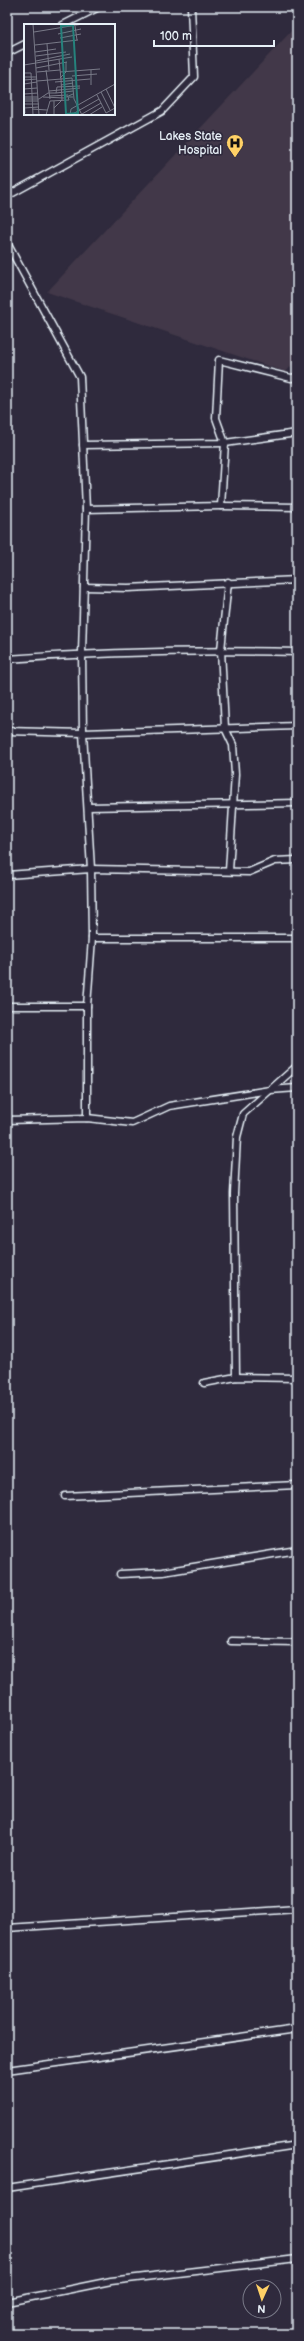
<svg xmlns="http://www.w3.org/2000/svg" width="304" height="2341" viewBox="0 0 304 2341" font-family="'Balsamiq Sans',sans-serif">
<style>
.built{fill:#423848}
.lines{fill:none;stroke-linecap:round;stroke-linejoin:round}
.minor-casing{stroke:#e8f1f8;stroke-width:9}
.minor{stroke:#2f2a3d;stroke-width:6}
.labels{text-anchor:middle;stroke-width:3.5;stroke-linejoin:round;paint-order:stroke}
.poi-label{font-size:12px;fill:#e8f1f8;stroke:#2f2a3d;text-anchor:end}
.inset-road{fill:none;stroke:#797a88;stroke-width:1}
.view{fill:#25827c;fill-opacity:0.15;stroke:#25827c;stroke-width:2}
.inset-edge{fill:none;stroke:#e8f1f8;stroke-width:2}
</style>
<rect width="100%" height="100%" fill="#2f2a3d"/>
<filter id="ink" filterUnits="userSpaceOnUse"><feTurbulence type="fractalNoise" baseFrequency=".025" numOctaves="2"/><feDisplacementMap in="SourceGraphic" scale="8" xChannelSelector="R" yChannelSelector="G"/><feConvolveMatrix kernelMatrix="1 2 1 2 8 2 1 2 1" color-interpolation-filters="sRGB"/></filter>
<g filter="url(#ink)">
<path class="built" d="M297,25V359L286,372L47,292Z"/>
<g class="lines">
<defs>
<g id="minor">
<path d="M63,25L99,7"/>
<path d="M7,53L25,44"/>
<path d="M7,196L162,111L194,77L191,7"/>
<path d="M7,243L80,377L86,509L82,653L83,733L91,869L92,938H297"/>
<path d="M83,445L225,443L216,418L219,360L291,378L297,377"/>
<path d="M221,506L297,507"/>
<path d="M86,509L221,506L225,443L297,433"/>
<path d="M228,582L221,650L225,728L233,745L235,774L229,871"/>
<path d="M84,587L128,588L297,580"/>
<path d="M7,659C104,652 200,650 297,652"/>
<path d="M7,731L83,733L297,726"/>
<path d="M88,807L297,803"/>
<path d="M7,875L91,869L249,872L275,861L297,860"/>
<path d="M7,1006H87"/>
<path d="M87,1118V1006L92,938"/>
<path d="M7,1120L87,1118L132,1123L169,1106L270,1090L297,1088"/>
<path d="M236,1377L234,1194L237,1137L243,1114L297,1066"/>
<path d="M204,1383L236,1377L297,1378"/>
<path d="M65,1496L297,1485"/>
<path d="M120,1574L163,1572L297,1550"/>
<path d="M231,1641L297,1642"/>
<path d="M7,1928L297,1909"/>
<path d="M7,2070L297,2029"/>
<path d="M7,2188L297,2145"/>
<path d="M7,2302L111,2281L297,2259"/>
</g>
</defs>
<use href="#minor" class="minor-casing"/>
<use href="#minor" class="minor"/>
</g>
</g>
<defs>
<symbol id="hospital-pin" viewBox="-11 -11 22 30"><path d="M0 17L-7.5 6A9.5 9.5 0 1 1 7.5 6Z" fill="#ffd166" stroke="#2f2a3d"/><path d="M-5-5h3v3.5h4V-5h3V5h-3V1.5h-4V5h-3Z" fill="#111"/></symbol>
</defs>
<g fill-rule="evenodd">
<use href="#hospital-pin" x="225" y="133" width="20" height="27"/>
</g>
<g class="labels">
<g class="poi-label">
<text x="222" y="140">Lakes State<tspan x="222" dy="14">Hospital</tspan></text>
</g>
</g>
<g transform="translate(24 24)">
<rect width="91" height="91" fill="#2f2a3d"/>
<path class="inset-road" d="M9,0L15,91M51,2L53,16M10,8L59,0M34,10L57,5M36,14L57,10M23,20L25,46M11,21L54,16M11,28L32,25M12,32L42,28M35,35L37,55L48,54L50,75L58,91M12,37L46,30M0,41L48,33M12,44L43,38M22,46L26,75M67,46V61M13,48L36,46M36,48L76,45M0,49H7L9,91M48,52L73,50M0,53H13M36,54L42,48V38M0,56L13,55M13,57L37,55L38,76L30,84M31,58L66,55M0,60L13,58M37,61L49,59M0,65L13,64M82,65L91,84M25,67L56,64M77,68L86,86M32,69L49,67M0,70L14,69M73,71L82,89L91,84M26,72L44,71M19,73L40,74L49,70M0,75H15L24,69H32L33,63L56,62M0,77H14M30,77V91M0,80H15M0,84L15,83M8,85L23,86M1,89L0,73H14M58,90L77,79M22,91L26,77L45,76L44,73H49M46,91L47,85L91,60M47,91L75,75M65,91L78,83"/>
<path class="view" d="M49,1L54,89L42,90L37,2Z"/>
<rect width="91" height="91" class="inset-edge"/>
</g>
<rect width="304" height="2341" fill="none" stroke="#2f2a3d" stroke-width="24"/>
<rect x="12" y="12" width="280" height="2317" fill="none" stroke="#e8f1f8" stroke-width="1.5" filter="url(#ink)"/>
<g transform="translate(262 2299) rotate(183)"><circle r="19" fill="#2f2a3d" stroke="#797a88"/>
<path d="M0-3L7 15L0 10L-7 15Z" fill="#ffd166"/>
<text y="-6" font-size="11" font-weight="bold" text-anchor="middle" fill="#e8f1f8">N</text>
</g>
<path d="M154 40v6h120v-6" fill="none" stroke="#e8f1f8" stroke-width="2"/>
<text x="160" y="40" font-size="12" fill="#e8f1f8" stroke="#2f2a3d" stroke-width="3" paint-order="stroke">100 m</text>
</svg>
